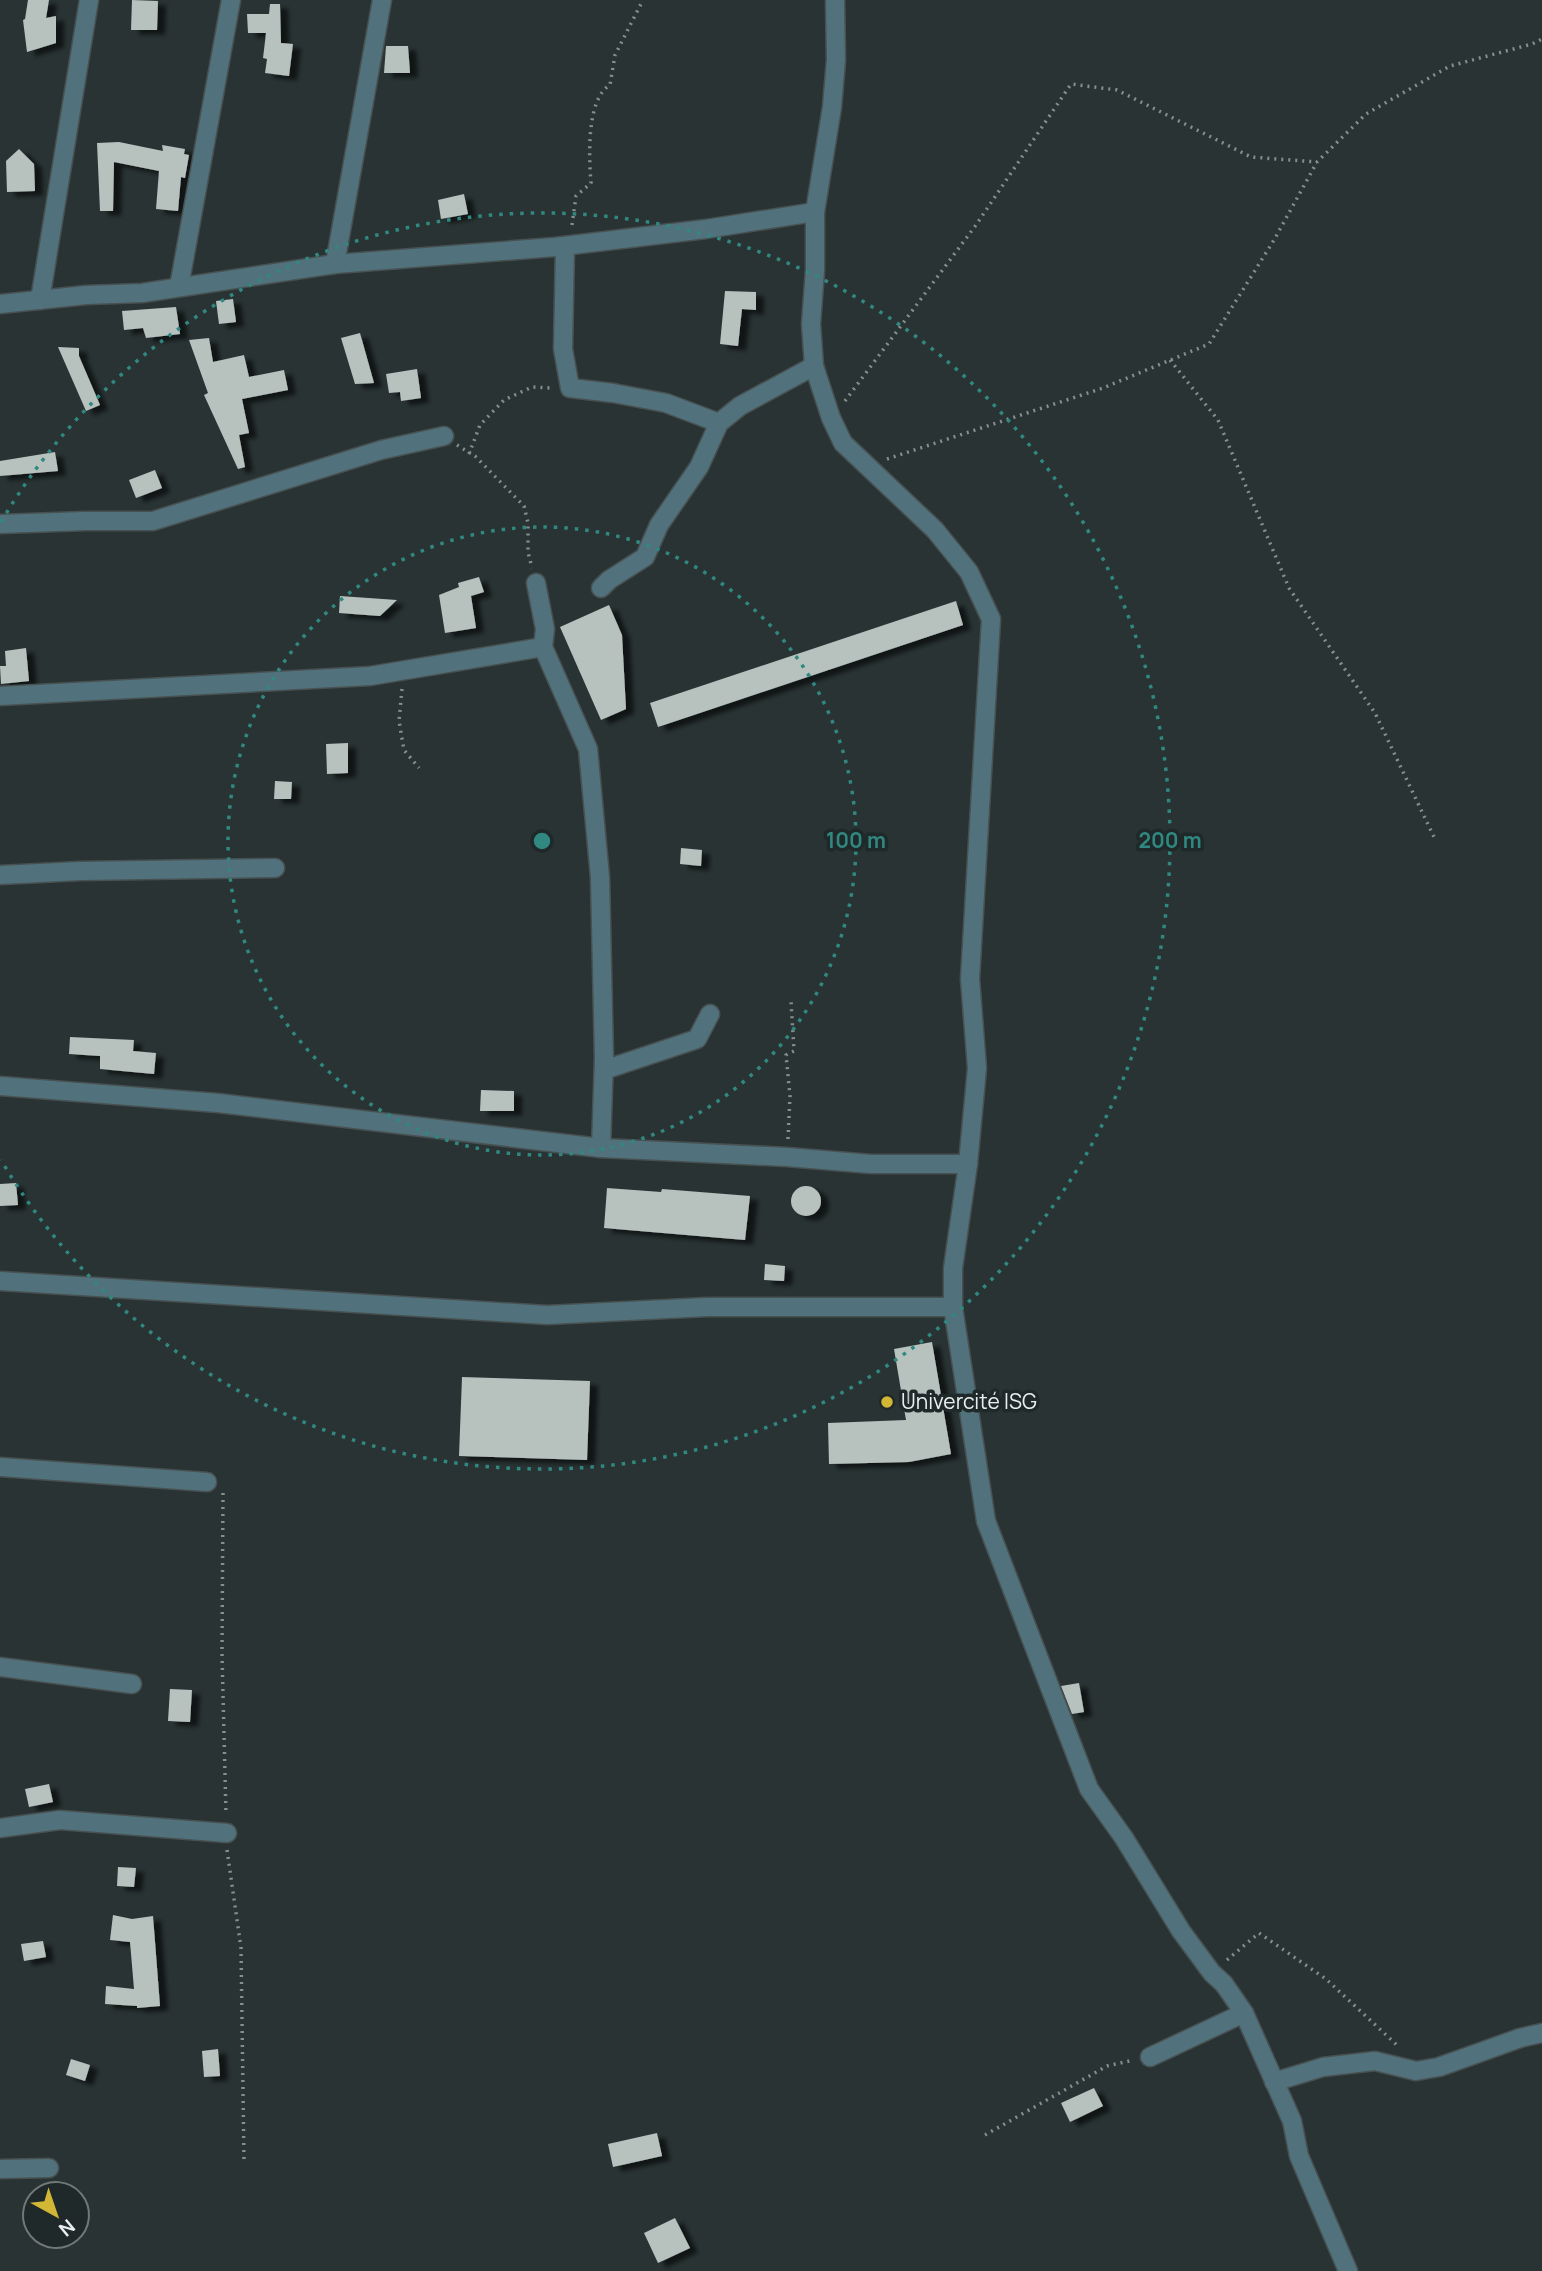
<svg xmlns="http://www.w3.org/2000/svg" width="1542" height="2271" viewBox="0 0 1542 2271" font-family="Manrope,sans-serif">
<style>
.building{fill:#b7c2bf;filter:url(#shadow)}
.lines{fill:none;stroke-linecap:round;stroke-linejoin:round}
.street-casing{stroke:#485151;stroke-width:21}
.path{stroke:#868e8e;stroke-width:3.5;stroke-dasharray:2 5;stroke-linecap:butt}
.street{stroke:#51727c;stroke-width:18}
.ring{fill:none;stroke:#308881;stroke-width:3.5;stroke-dasharray:3.5 7}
.poi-dot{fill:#d2b736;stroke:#202929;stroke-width:2.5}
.labels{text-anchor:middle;stroke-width:7;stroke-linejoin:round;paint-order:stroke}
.poi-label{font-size:21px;fill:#e9efef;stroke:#202929;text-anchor:start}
.centre{fill:#308881;stroke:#202929;stroke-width:3.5}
.ring-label{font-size:21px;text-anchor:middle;font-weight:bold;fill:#308881;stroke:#202929;stroke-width:7;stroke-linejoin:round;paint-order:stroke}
</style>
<defs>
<filter id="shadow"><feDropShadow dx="8" dy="4.5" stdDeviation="2" flood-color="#0009"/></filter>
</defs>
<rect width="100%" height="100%" fill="#293333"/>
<g class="building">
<path d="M28,0H49L46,18L56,16V43L27,52L23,20L25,19Z"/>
<path d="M132,0L158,1L157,30H131Z"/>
<path d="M270,4H280L281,43L293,44L289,76L265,73L267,59L263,58L266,33H248L247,14H269Z"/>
<path d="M386,46H408L410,73H384Z"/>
<path d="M119,142L163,151L162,145L185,149L184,154L189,155L185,178L181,177L178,211L156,209L159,171L114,162L113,211H100L97,143Z"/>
<path d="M19,149L34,164L35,191L7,192L6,161Z"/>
<path d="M464,194L468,214L441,219L438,200Z"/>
<path d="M725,291L756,292V310L742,309L738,346L720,344Z"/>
<path d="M233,299L236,322L219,324L216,301Z"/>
<path d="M176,307L180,334L146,338L143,328L124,330L122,311Z"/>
<path d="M360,333L374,383L355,384L341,338Z"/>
<path d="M209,338L213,362L244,355L249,377L284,370L288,390L242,399L249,433L239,435L245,467L238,469L204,395L208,393L189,340Z"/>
<path d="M58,347L79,348V356L100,405L86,411Z"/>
<path d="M417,369L421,398L401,401L400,392L389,393L386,374Z"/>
<path d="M55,452L58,471L0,476V461Z"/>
<path d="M155,470L162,488L136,498L129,480Z"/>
<path d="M479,577L484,592L471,596L476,628L445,633L439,595L459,587L458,583Z"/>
<path d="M340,596L397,600L380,616L339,613Z"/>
<path d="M956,601L963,625L658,727L650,703Z"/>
<path d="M609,605L622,635L626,709L601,720L560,627Z"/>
<path d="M26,648L29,681L1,684L0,666H6L5,651Z"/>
<path d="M348,743V773L327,774L326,744Z"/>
<path d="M275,781L292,782L291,799H274Z"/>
<path d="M681,848L702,850L701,866L680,864Z"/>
<path d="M70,1037L134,1040L133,1051L156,1053L154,1074L100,1069V1056L69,1054Z"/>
<path d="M481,1090L514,1091V1111H480Z"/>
<path d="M16,1183L18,1205L0,1206V1184Z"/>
<circle cx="806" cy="1201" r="15"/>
<path d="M607,1188L661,1192L662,1189L750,1196L745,1240L604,1228Z"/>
<path d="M765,1264L785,1266L784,1281L764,1280Z"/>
<path d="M932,1342L951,1454L909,1462L829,1464L828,1423L906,1420L894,1349Z"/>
<path d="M462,1377L590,1381L587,1460L459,1456Z"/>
<path d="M1079,1683L1084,1712L1072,1714L1061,1686Z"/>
<path d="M170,1689L192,1690L190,1722L168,1721Z"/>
<path d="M49,1784L53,1802L29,1807L25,1789Z"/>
<path d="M118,1867L136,1868L134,1887L117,1886Z"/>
<path d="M113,1915L132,1919L153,1916L160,2006L137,2008V2006L105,2004L106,1986L134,1989L130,1942L110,1940Z"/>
<path d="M43,1941L46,1957L24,1961L21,1944Z"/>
<path d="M218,2049L220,2076L204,2077L202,2051Z"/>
<path d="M71,2059L90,2065L85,2081L66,2075Z"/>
<path d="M1094,2088L1103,2106L1070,2122L1061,2103Z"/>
<path d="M657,2133L662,2156L613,2167L608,2144Z"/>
<path d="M675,2218L690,2248L658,2263L644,2233Z"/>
</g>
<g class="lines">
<defs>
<g id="street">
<path d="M835,0L836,60L832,107L815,212V270L811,324L814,366L831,418L843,443L935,530L969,572L991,619L970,979L977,1068L968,1164L953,1268V1307L986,1521L1089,1789L1124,1838L1181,1931L1212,1973L1224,1984L1244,2013L1292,2121L1299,2156L1348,2271"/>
<path d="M565,246L563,349L570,388L613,393L666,403L719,423"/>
<path d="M335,264L382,0"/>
<path d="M179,287L231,0"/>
<path d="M40,300L89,0"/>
<path d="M0,304L86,295L142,293L335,264L555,247L706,229L815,212"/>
<path d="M0,524L85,521H153L381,450L444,436"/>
<path d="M536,583L545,629L543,647L588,749L600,877L604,1058L601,1148"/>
<path d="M601,588L609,580L645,557L659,525L699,467L719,423L740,406L814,366"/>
<path d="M0,696L370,676L543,647"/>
<path d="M0,875L80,871L275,868"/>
<path d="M604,1070L697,1039L710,1014"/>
<path d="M0,1086L218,1103L601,1148L787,1157L871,1164H968"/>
<path d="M0,1281L547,1315L707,1307H953"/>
<path d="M0,1467L207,1482"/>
<path d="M0,1667L132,1684"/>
<path d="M0,1828L60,1820L227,1833"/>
<path d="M1150,2057L1244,2013"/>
<path d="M1274,2082L1323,2067L1375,2061L1416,2071L1439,2067L1520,2038L1542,2033"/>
<path d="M0,2169L49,2168"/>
</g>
</defs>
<use href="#street" class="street-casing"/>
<g class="path">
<path d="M572,225L576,196L591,183C589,158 586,99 610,85L615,55L643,0"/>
<path d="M1170,360L1218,420L1289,588L1375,713L1434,837"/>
<path d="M845,401L976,225L1071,84L1117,90L1251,157L1317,162"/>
<path d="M457,445L475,456L524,506L528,523V552L532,568"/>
<path d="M469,454L480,425L504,400L532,387L550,388"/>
<path d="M887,459L1103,388L1209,344L1274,240L1317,162L1366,114L1450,66L1532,44L1542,39"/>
<path d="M402,689L399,721L404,750L419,768"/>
<path d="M788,1139L790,1096L786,1055L794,1051L791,1001"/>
<path d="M223,1493L222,1654L226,1814"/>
<path d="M227,1850L241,1948L244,2161"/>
<path d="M1227,1960L1259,1933L1326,1979L1399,2047"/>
<path d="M985,2135L1107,2066L1134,2060"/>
</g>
<use href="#street" class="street"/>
</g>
<g class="ring">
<circle cx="542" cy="841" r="314"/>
<path d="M1 522A628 628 0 1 1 1 1160"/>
</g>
<circle class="poi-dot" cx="887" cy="1402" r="7"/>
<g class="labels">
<g class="poi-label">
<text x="901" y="1409">Univercité ISG</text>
</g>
</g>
<circle cx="542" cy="841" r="10" class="centre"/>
<g class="ring-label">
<text x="856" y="848">100 m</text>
<text x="1170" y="848">200 m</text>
</g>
<g transform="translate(56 2215) rotate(140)"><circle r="33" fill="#202929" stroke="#707878" stroke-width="2"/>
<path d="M0-5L12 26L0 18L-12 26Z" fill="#d2b736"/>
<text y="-10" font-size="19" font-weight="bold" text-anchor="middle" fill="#e9efef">N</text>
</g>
</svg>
